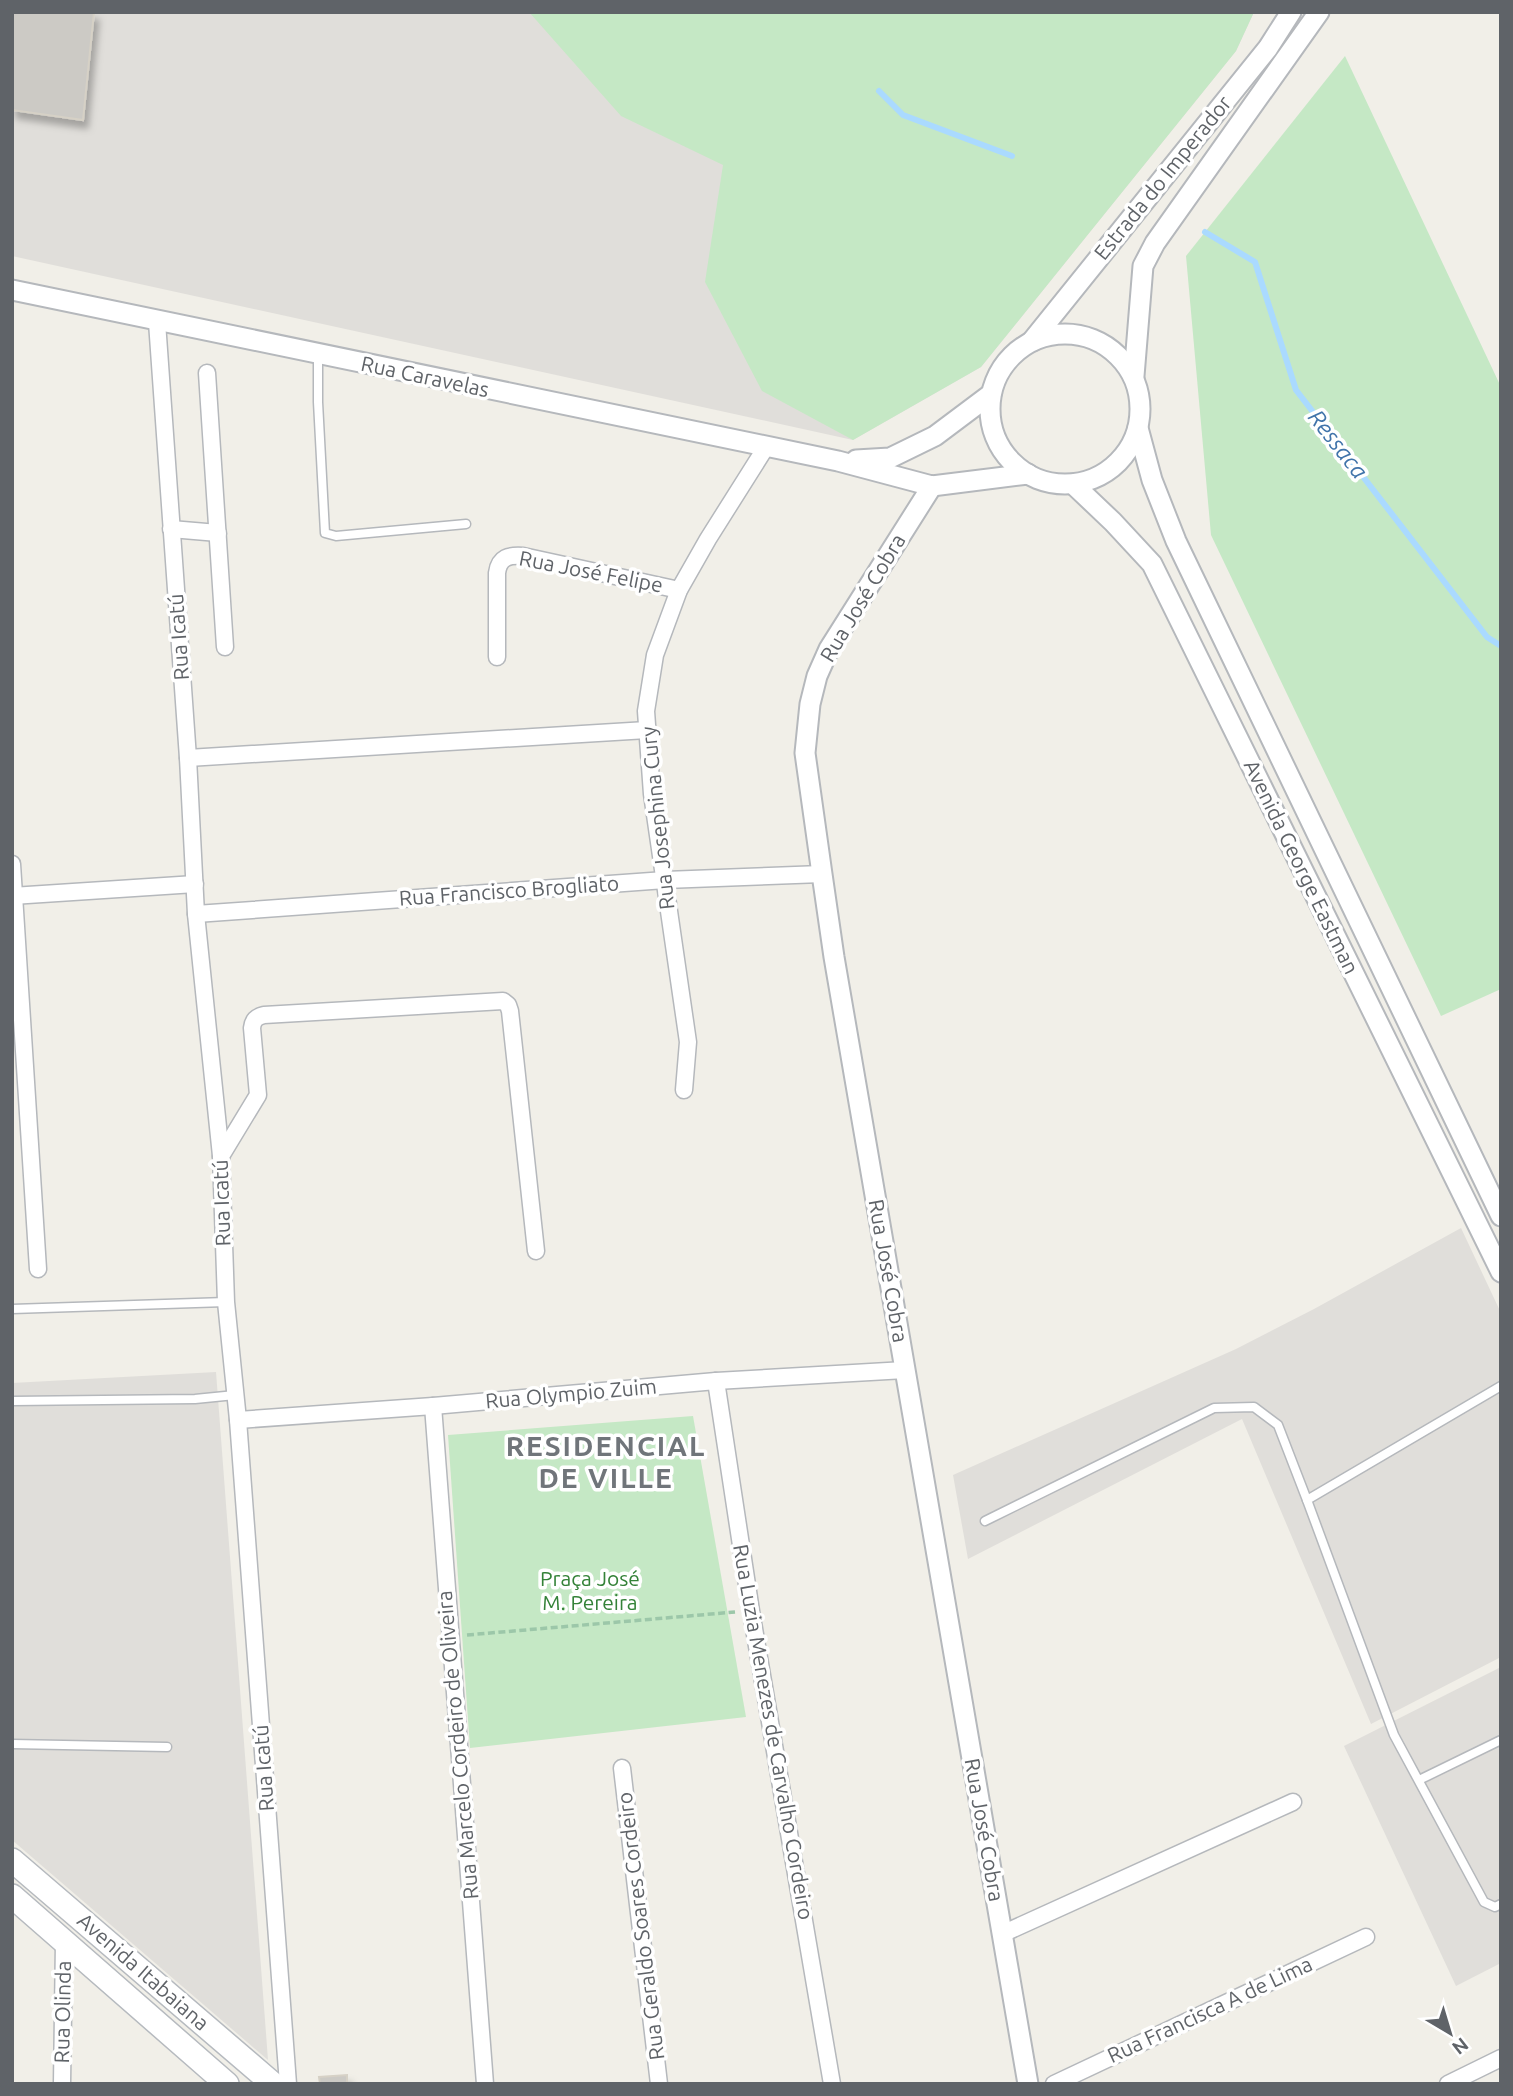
<svg xmlns="http://www.w3.org/2000/svg" width="1513" height="2096" viewBox="0 0 1513 2096" font-family="Ubuntu,sans-serif">
<style>
.industrial{fill:#e0deda}
.green{fill:#c5e8c5}
.lines{fill:none;stroke-linecap:round;stroke-linejoin:round}
.stream{stroke:#aadaff;stroke-width:6}
.building{fill:#cccac5;stroke:#d6d1c6;stroke-width:2;filter:url(#shadow)}
.service-casing{stroke:#b5b8bc;stroke-width:11}
.minor-casing{stroke:#b5b8bc;stroke-width:19}
.tertiary-casing{stroke:#b5b8bc;stroke-width:23}
.secondary-casing{stroke:#b6babf;stroke-width:26}
.path{stroke:#9cc7a9;stroke-width:3.5;stroke-dasharray:7 3.5;stroke-linecap:butt}
.service{stroke:#fff;stroke-width:8}
.minor{stroke:#fff;stroke-width:16}
.tertiary{stroke:#fff;stroke-width:19}
.secondary{stroke:#fff;stroke-width:23}
.labels{text-anchor:middle;stroke-width:7;stroke-linejoin:round;paint-order:stroke}
.street-label{font-size:21px;fill:#5f6368;stroke:#fff}
.park-label{font-size:21px;fill:#348238;stroke:#fff}
.water-label{font-size:23px;font-style:italic;fill:#4174aa;stroke:#fff}
.district-label{font-size:28px;font-weight:bold;letter-spacing:2px;fill:#70757a;stroke:#fff}
</style>
<defs>
<filter id="shadow"><feDropShadow dx="4.5" dy="8" stdDeviation="3.5" flood-color="#0004"/></filter>
</defs>
<rect width="100%" height="100%" fill="#f1efe8"/>
<g class="industrial">
<path d="M12,12H1254L1236,51L981,367L853,440L12,256Z"/>
<path d="M1461,1228L1501,1313V1657L1371,1724L1242,1419L968,1559L953,1475L1236,1349L1314,1309Z"/>
<path d="M216,1372L268,2060L12,1840V1383Z"/>
<path d="M1501,1667V1963L1456,1986L1344,1746Z"/>
</g>
<g class="green">
<path d="M529,12H1254L1236,51L981,367L853,440L762,391L705,282L723,165L621,116Z"/>
<path d="M1345,56L1501,387V989L1441,1016L1211,535L1186,256Z"/>
<path d="M693,1416L746,1717L470,1748L448,1435Z"/>
</g>
<g class="lines">
<g class="stream">
<path d="M879,91L903,115L1012,156"/>
<path d="M1205,232L1255,262L1296,390L1487,637L1501,646"/>
</g>
</g>
<g class="building">
<path d="M12,12H94L83,120L12,110Z"/>
<path d="M347,2075V2084H320L319,2077Z"/>
</g>
<g class="lines">
<defs>
<g id="service">
<path d="M318,355V402L325,533L336,536L466,524"/>
<path d="M12,1309L226,1302"/>
<path d="M1501,1386L1307,1500L1394,1735L1484,1902L1495,1907L1501,1904"/>
<path d="M12,1401L195,1399L235,1395"/>
<path d="M985,1521L1214,1408L1254,1407L1278,1425L1307,1500"/>
<path d="M12,1744L167,1747"/>
<path d="M1419,1780L1501,1740"/>
</g>
<g id="minor">
<path d="M157,322L188,758L196,914L221,1156L226,1302L238,1420L288,2084"/>
<path d="M207,373L225,647"/>
<path d="M171,529L218,533"/>
<path d="M497,657V573C499,557 509,555 523,556L679,590"/>
<path d="M188,758L647,730"/>
<path d="M12,864L38,1269"/>
<path d="M12,896L195,884"/>
<path d="M196,914L665,880L822,874"/>
<path d="M684,1090L688,1042L652,794L646,711L655,655L679,590L708,539L766,447"/>
<path d="M221,1156L258,1095L252,1028C253,1020 256,1017 264,1015L503,1001L508,1005L510,1011L536,1251"/>
<path d="M716,1381L751,1611L832,2084"/>
<path d="M433,1406L485,2084"/>
<path d="M238,1420L433,1406L716,1381L905,1370"/>
<path d="M622,1768L659,2084"/>
<path d="M1002,1934L1293,1802"/>
<path d="M62,2084L64,1941"/>
<path d="M1054,2084L1366,1937"/>
<path d="M1448,2084L1501,2058"/>
</g>
<g id="tertiary">
<path d="M12,290L838,461L932,486L1028,474"/>
<circle cx="1065" cy="409" r="75"/>
<path d="M1032,341L1268,48L1291,12"/>
<path d="M1134,376L1143,266L1155,243L1319,12"/>
<path d="M1138,428L1152,480L1176,541L1501,1216"/>
<path d="M856,460L890,458L935,436L991,394"/>
<path d="M1073,484L1113,522L1152,564L1501,1272"/>
<path d="M932,486L829,649L817,676L810,704L805,753L822,874L834,957L1028,2084"/>
</g>
<g id="secondary">
<path d="M12,1860L273,2084"/>
<path d="M12,1896L227,2084"/>
</g>
</defs>
<use href="#service" class="service-casing"/>
<use href="#minor" class="minor-casing"/>
<use href="#tertiary" class="tertiary-casing"/>
<use href="#secondary" class="secondary-casing"/>
<path class="path" d="M467,1635L735,1612"/>
<use href="#service" class="service"/>
<use href="#minor" class="minor"/>
<use href="#tertiary" class="tertiary"/>
<use href="#secondary" class="secondary"/>
</g>
<g class="labels">
<g class="street-label">
<text transform="translate(1163 178) rotate(-51)" y="7">Estrada do Imperador</text>
<text transform="translate(425 377) rotate(12)" y="7">Rua Caravelas</text>
<text transform="translate(591 572) rotate(11)" y="7">Rua José Felipe</text>
<text transform="translate(863 598) rotate(-59)" y="7">Rua José Cobra</text>
<text transform="translate(179 637) rotate(-94)" y="7">Rua Icatú</text>
<text transform="translate(658 818) rotate(-96)" y="7">Rua Josephina Cury</text>
<text transform="translate(1301 867) rotate(64)" y="7">Avenida George Eastman</text>
<text transform="translate(509 891) rotate(-4)" y="7">Rua Francisco Brogliato</text>
<text transform="translate(222 1203) rotate(-92)" y="7">Rua Icatú</text>
<text transform="translate(888 1271) rotate(80)" y="7">Rua José Cobra</text>
<text transform="translate(571 1394) rotate(-5)" y="7">Rua Olympio Zuim</text>
<text transform="translate(773 1732) rotate(80)" y="7">Rua Luzia Menezes de Carvalho Cordeiro</text>
<text transform="translate(458 1745) rotate(-95)" y="7">Rua Marcelo Cordeiro de Oliveira</text>
<text transform="translate(264 1768) rotate(-94)" y="7">Rua Icatú</text>
<text transform="translate(984 1830) rotate(80)" y="7">Rua José Cobra</text>
<text transform="translate(641 1926) rotate(-97)" y="7">Rua Geraldo Soares Cordeiro</text>
<text transform="translate(143 1972) rotate(41)" y="7">Avenida Itabaiana</text>
<text transform="translate(1210 2010) rotate(-25)" y="7">Rua Francisca A de Lima</text>
<text transform="translate(63 2012) rotate(-89)" y="7">Rua Olinda</text>
</g>
<g class="park-label">
<text x="590" y="1586">Praça José<tspan x="590" dy="24">M. Pereira</tspan></text>
</g>
<g class="water-label">
<text transform="translate(1338 444) rotate(52)" y="8">Ressaca</text>
</g>
<g class="district-label">
<text x="606" y="1456">RESIDENCIAL<tspan x="606" dy="32">DE VILLE</tspan></text>
</g>
</g>
<rect width="1513" height="2096" fill="none" stroke="#5f6368" stroke-width="28"/>
<g transform="translate(1450 2033) rotate(142)" stroke="#ffffff" stroke-width="5" paint-order="stroke">
<path d="M0-5L12 26L0 18L-12 26Z" fill="#5f6368"/>
<text y="-10" font-size="19" font-weight="bold" text-anchor="middle" fill="#5f6368">N</text>
</g>
</svg>
